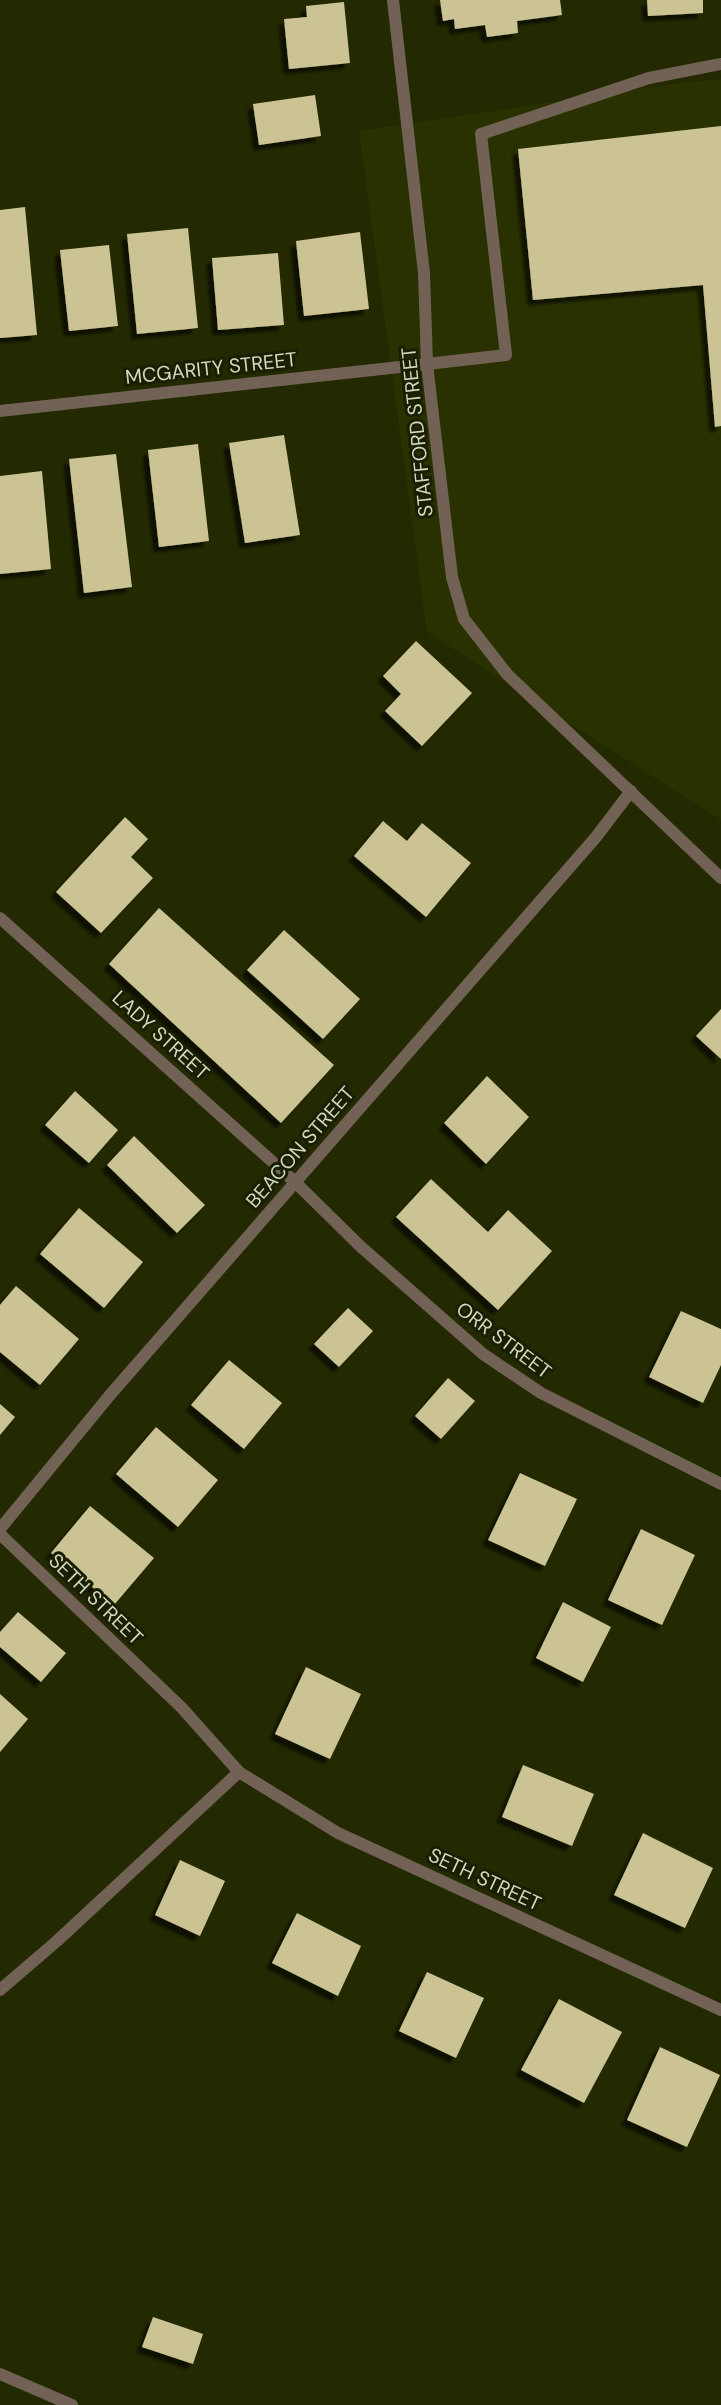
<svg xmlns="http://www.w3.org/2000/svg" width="721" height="2405" viewBox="0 0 721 2405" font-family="'DM Sans',sans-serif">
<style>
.built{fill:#2a3100}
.building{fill:#ccc395;filter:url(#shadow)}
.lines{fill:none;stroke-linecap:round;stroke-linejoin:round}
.lane{stroke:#726256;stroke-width:12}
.street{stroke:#726256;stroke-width:12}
.labels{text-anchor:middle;stroke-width:6;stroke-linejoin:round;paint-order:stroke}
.street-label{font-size:20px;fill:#d2d7c1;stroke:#1a1f02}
</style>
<defs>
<filter id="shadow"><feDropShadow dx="-5.5" dy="5.5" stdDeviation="1.5" flood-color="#0009"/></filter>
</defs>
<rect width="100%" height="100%" fill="#232900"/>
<path class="built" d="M721,79V820L427,632L359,131L680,83Z"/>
<g class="building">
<path d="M440,0H560L562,15L517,21L518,33L487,37L485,25L455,29L454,19L443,21Z"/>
<path d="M647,0H703V13L648,16Z"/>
<path d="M344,2L350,63L289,69L284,19L307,17L306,6Z"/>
<path d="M315,95L321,136L259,145L253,104Z"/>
<path d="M721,126V426L715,427L703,285L533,300L518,149Z"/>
<path d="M25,207L37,335L0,338V210Z"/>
<path d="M188,228L198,328L137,334L127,234Z"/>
<path d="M360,232L369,309L304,316L296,241Z"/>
<path d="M109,245L118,326L69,331L60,250Z"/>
<path d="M278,253L284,325L218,330L212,258Z"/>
<path d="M284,435L300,535L245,543L229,443Z"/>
<path d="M198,444L209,541L159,547L148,450Z"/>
<path d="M116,454L132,587L84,593L69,459Z"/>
<path d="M42,471L51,569L0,574V476Z"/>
<path d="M416,641L472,693L422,746L385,711L401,694L383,676Z"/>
<path d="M125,817L148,839L131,857L153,878L101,933L56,892Z"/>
<path d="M383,821L407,841L422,823L471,863L426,917L354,856Z"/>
<path d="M159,908L334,1065L281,1123L109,964Z"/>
<path d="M284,930L360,999L323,1039L247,970Z"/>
<path d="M721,1009V1059L696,1036Z"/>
<path d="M487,1076L529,1117L486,1164L444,1123Z"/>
<path d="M75,1091L118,1130L89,1163L45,1125Z"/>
<path d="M134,1136L205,1205L177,1233L107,1165Z"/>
<path d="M431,1179L488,1232L508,1210L552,1251L498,1310L396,1217Z"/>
<path d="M79,1208L143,1262L104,1308L40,1254Z"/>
<path d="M16,1286L79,1339L40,1385L0,1352V1305Z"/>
<path d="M348,1308L373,1331L339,1367L314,1344Z"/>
<path d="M681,1311L721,1329V1365L703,1403L649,1377Z"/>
<path d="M229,1360L282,1403L244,1449L191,1405Z"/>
<path d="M448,1378L475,1401L441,1439L415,1416Z"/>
<path d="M0,1404L15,1417L0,1435Z"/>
<path d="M156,1427L218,1480L178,1527L116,1474Z"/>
<path d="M520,1473L577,1499L545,1566L488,1540Z"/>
<path d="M90,1506L154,1558L114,1605L51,1553Z"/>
<path d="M641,1529L695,1555L662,1625L608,1600Z"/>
<path d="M563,1602L611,1627L583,1682L536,1658Z"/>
<path d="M18,1612L66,1653L41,1682L0,1647V1632Z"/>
<path d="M306,1667L361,1694L330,1759L275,1734Z"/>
<path d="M0,1694L28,1719L0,1752Z"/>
<path d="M523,1765L594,1794L572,1846L502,1817Z"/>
<path d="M643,1833L713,1868L685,1928L614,1895Z"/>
<path d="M180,1860L225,1881L200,1936L155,1915Z"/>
<path d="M297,1913L361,1946L338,1996L272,1963Z"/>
<path d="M427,1972L484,1998L456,2058L399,2031Z"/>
<path d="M559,1999L622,2032L584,2103L521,2070Z"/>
<path d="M660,2047L720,2075L687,2147L627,2120Z"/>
<path d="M153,2317L203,2334L193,2364L142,2347Z"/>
</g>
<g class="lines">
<path class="lane" d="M427,364L506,355L481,134L649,78L721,64"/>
<g class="street">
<path d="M393,0L424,273L427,364L452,577L464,619L507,674L721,878"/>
<path d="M0,411L427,364"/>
<path d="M0,918L295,1182L360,1246L483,1354L541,1393L721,1484"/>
<path d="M0,1529L110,1395L596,837L631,791"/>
<path d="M0,1534L182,1708L239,1772L338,1833L721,2010"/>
<path d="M0,1990L57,1941L239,1772"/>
<path d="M0,2374L72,2405"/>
</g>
</g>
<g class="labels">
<g class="street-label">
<text transform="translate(211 368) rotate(-6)" y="7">MCGARITY STREET</text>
<text transform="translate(417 432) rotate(-96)" y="7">STAFFORD STREET</text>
<text transform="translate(161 1035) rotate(42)" y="7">LADY STREET</text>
<text transform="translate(300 1147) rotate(-49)" y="7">BEACON STREET</text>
<text transform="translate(504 1340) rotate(37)" y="7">ORR STREET</text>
<text transform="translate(96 1599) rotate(44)" y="7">SETH STREET</text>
<text transform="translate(485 1879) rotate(25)" y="7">SETH STREET</text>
</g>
</g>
</svg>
